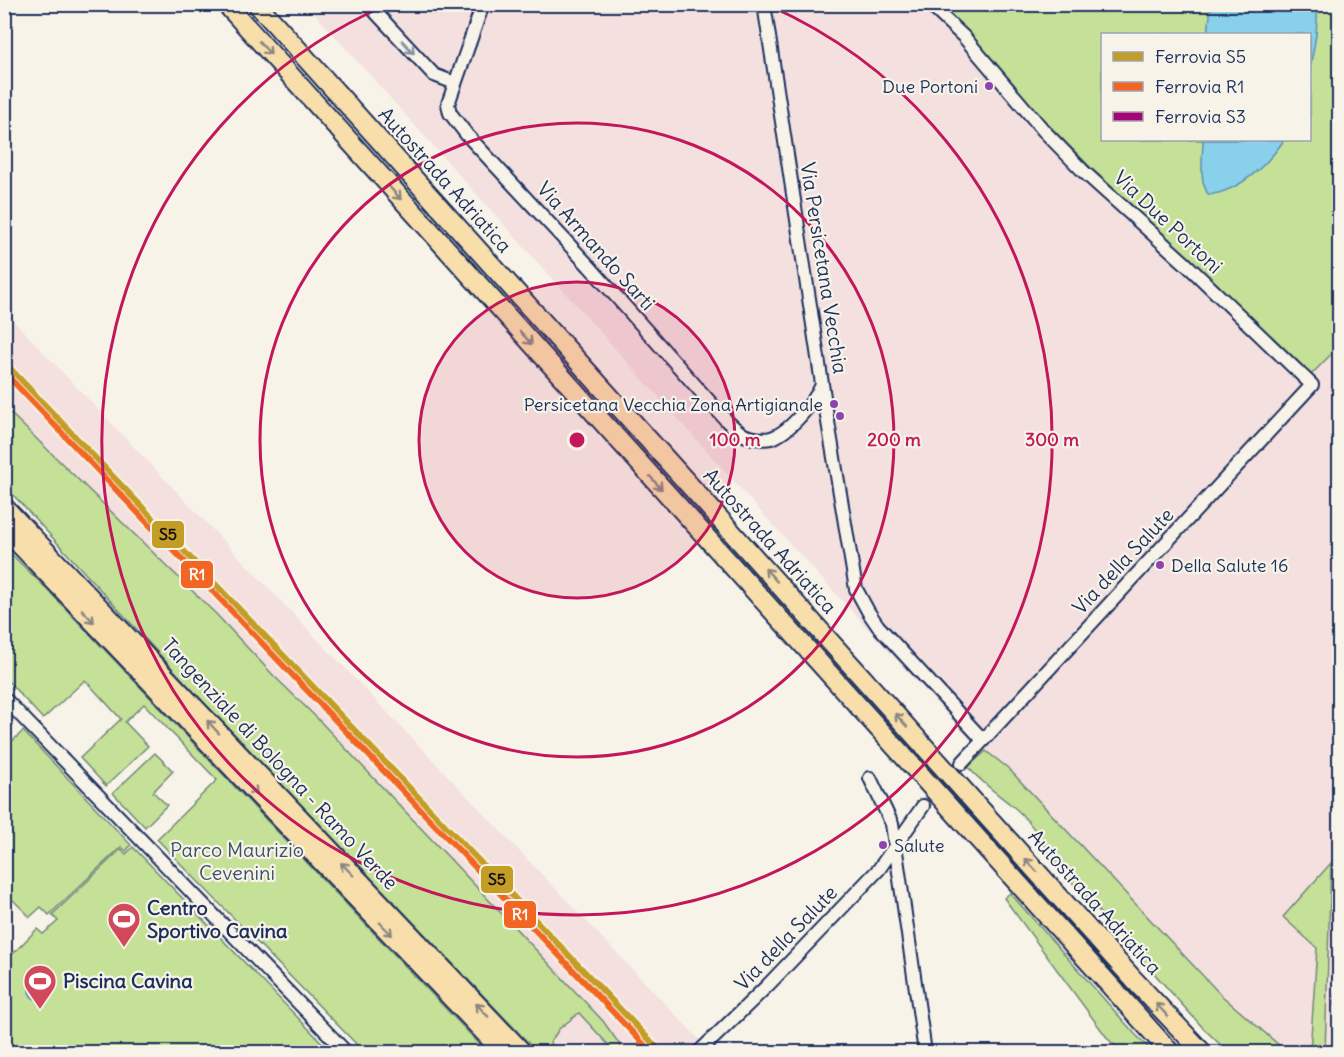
<svg xmlns="http://www.w3.org/2000/svg" width="1344" height="1057" viewBox="0 0 1344 1057" font-family="Delius,sans-serif">
<style>
.built{fill:#f4e0df}
.green{fill:#c5e097;stroke:#70887a;stroke-width:1.5;fill-rule:evenodd}
.water{fill:#89d0ea;stroke:#5d90b2;stroke-width:1.5}
.lines{fill:none;stroke-linecap:round;stroke-linejoin:round}
.minor-tunnel{stroke:#cbcccc;stroke-width:12;stroke-dasharray:12 6;stroke-linecap:butt}
.minor-casing{stroke:#1b2f5e;stroke-width:16}
.highway-casing{stroke:#1b2f5e;stroke-width:22}
.minor{stroke:#f7f3e8;stroke-width:12}
.highway{stroke:#f8deab;stroke-width:18}
.rail-1-casing{stroke:#f7f3e8;stroke-width:10}
.rail-2-casing{stroke:#f7f3e8;stroke-width:10}
.rail-3-casing{stroke:#f7f3e8;stroke-width:10}
.rail-1{stroke:#c49d26;stroke-width:6}
.rail-2{stroke:#f26522;stroke-width:6}
.rail-3{stroke:#a50575;stroke-width:6}
.oneway{stroke:#8991a3}
.oneway2{stroke:#8a8684}
.ring{fill:none;stroke:#c2185b;stroke-width:3}
.bus-dot{fill:#8e44ad;stroke:#f7f3e8;stroke-width:2}
.labels{text-anchor:middle;stroke-width:4.5;stroke-linejoin:round;paint-order:stroke}
.bus-label{font-size:18px;fill:#1b2f5e;stroke:#f7f3e8;text-anchor:end}
.street-label{font-size:20px;fill:#1b2f5e;stroke:#f7f3e8}
.park-label{font-size:20px;fill:#3d5269;stroke:#f7f3e8}
.poi-label{font-size:20px;font-weight:bold;fill:#1b2f5e;stroke:#f7f3e8;text-anchor:start}
.centre{fill:#c2185b;stroke:#f7f3e8;stroke-width:3}
.ring-label{font-size:18px;text-anchor:middle;font-weight:bold;fill:#c2185b;stroke:#f7f3e8;stroke-width:4.5;stroke-linejoin:round;paint-order:stroke}
.line-badge{stroke:#f7f3e8;stroke-width:2}
.badge-label{font-size:16px;text-anchor:middle;font-weight:bold;fill:#fff}
.pale-badge-label{font-size:16px;text-anchor:middle;font-weight:bold;fill:#111}
</style>
<rect width="100%" height="100%" fill="#f7f3e8"/>
<filter id="ink" filterUnits="userSpaceOnUse"><feTurbulence type="fractalNoise" baseFrequency=".0167" numOctaves="2"/><feDisplacementMap in="SourceGraphic" scale="12" xChannelSelector="R" yChannelSelector="G"/><feConvolveMatrix kernelMatrix="1 2 1 2 8 2 1 2 1" color-interpolation-filters="sRGB"/></filter>
<g filter="url(#ink)">
<g class="built">
<path d="M307,5H935L1092,169L1174,244L1310,375L1339,346V1052H1325L1331,864L1283,917L1317,948L1310,1052H1287L1221,995L1008,768L968,738L782,535Z"/>
<path d="M4,311L384,709L711,1052H559L549,1044L559,1029L579,1013L587,1003L317,718L273,675L216,614L5,407Z"/>
</g>
<g class="green">
<path d="M935,5H1339V346L1311,375L1174,244L1092,169L1041,117L968,35ZM1102,34H1310V140H1102Z"/>
<path d="M4,407L216,614L273,675L317,718L603,1021L625,1052H615L579,1013L559,1029L550,1043L559,1052H537L195,693L5,486Z"/>
<path d="M4,547L44,586L487,1052H364L178,861L157,839L217,780L144,704L125,722L148,746L106,786L80,758L121,719L85,680L43,719L5,678Z"/>
<path d="M23,731L131,845L126,851L121,847L49,915L41,907L30,917L4,891L5,748Z"/>
<path d="M986,751L1008,768L1221,995L1287,1052H1228L1204,1029L1055,863C1044,842 1030,819 1010,804C995,792 981,782 968,767Z"/>
<path d="M155,753L173,771L153,792L167,805L145,827L113,793Z"/>
<path d="M133,847L331,1052H5V962L37,929L43,934L58,921L52,915L121,849L126,854Z"/>
<path d="M1331,863L1325,1052H1310L1317,948L1283,917Z"/>
<path d="M1010,893L1135,1034L1153,1052H1122L1108,1039L1004,898Z"/>
</g>
<g class="water">
<path d="M1211,5H1318L1316,35L1310,70V34H1208Z"/>
<path d="M1203,140H1284C1267,165 1240,191 1209,195C1198,181 1203,157 1203,140Z"/>
<circle cx="37" cy="991" r="8"/>
</g>
<g class="lines">
<path class="minor-tunnel" d="M923,806L962,763"/>
<defs>
<g id="minor">
<path d="M368,4L434,75L455,83"/>
<path d="M483,4L448,104L450,113L467,135L589,266L726,420C731,425 737,431 744,435C750,438 764,440 771,438C789,433 815,401 822,385"/>
<path d="M764,4L826,410L856,589L869,613L878,626L983,740"/>
<path d="M929,4L964,37L1044,131L1084,172L1186,264L1312,385L962,763"/>
<path d="M4,698L346,1052"/>
<path d="M870,778L892,824L925,1052"/>
<path d="M699,1052L768,985L879,869L923,806"/>
</g>
<g id="highway">
<path d="M226,4L1170,1052"/>
<path d="M257,4L1135,981L1202,1052"/>
<path d="M4,507L522,1052"/>
<path d="M4,528L503,1052"/>
</g>
</defs>
<use href="#minor" class="minor-casing"/>
<use href="#highway" class="highway-casing"/>
<use href="#minor" class="minor"/>
<use href="#highway" class="highway"/>
<defs>
<path id="rail-1" d="M4,362L661,1052"/>
<path id="rail-2" d="M4,372L651,1052"/>
<path id="rail-3" d="M1336,1052L1340,943"/>
</defs>
<use href="#rail-1" class="rail-1-casing"/>
<use href="#rail-2" class="rail-2-casing"/>
<use href="#rail-3" class="rail-3-casing"/>
<use href="#rail-1" class="rail-1"/>
<use href="#rail-2" class="rail-2"/>
<use href="#rail-3" class="rail-3"/>
</g>
<defs><path id="oneway-shaft" d="M-6 0H5M1.5-3L5.5 0L1.5 3" fill="none" stroke-width="1.6" stroke-linecap="round" stroke-linejoin="round" transform="scale(1.5)"/></defs>
<use class="oneway" href="#oneway-shaft" transform="translate(408 47) rotate(47)"/>
<g class="oneway2">
<use href="#oneway-shaft" transform="translate(265 48) rotate(48)"/>
<use href="#oneway-shaft" transform="translate(395 193) rotate(48)"/>
<use href="#oneway-shaft" transform="translate(526 338) rotate(48)"/>
<use href="#oneway-shaft" transform="translate(656 483) rotate(48)"/>
<use href="#oneway-shaft" transform="translate(771 575) rotate(-132)"/>
<use href="#oneway-shaft" transform="translate(88 616) rotate(47)"/>
<use href="#oneway-shaft" transform="translate(901 720) rotate(-132)"/>
<use href="#oneway-shaft" transform="translate(213 727) rotate(-133)"/>
<use href="#oneway-shaft" transform="translate(251 788) rotate(46)"/>
<use href="#oneway-shaft" transform="translate(1031 865) rotate(-132)"/>
<use href="#oneway-shaft" transform="translate(347 869) rotate(-134)"/>
<use href="#oneway-shaft" transform="translate(386 929) rotate(46)"/>
<use href="#oneway-shaft" transform="translate(482 1010) rotate(-133)"/>
<use href="#oneway-shaft" transform="translate(1162 1010) rotate(-133)"/>
</g>
</g>
<circle cx="577" cy="440" r="158" fill="#c2185b" fill-opacity=".12"/>
<g class="ring">
<circle cx="577" cy="440" r="158"/>
<circle cx="577" cy="440" r="317"/>
<path d="M770 6A475 475 0 1 1 384 6"/>
</g>
<defs>
<symbol id="stadium-pin" viewBox="-11 -11 22 30"><path d="M0 17L-7.5 6A9.5 9.5 0 1 1 7.5 6Z" fill="#d1495b" stroke="#f7f3e8"/><path d="M0-5a6.5 5 0 1 0 0 10a6.5 5 0 1 0 0-10ZM-3.5-1.8h7v3.6h-7Z" fill="#fff"/></symbol>
</defs>
<g fill-rule="evenodd">
<use href="#stadium-pin" x="105" y="900" width="38" height="52"/>
<use href="#stadium-pin" x="21" y="962" width="38" height="52"/>
</g>
<g class="bus-dot">
<circle cx="989" cy="86" r="5"/>
<circle cx="834" cy="404" r="5"/>
<circle cx="840" cy="416" r="5"/>
<circle cx="1160" cy="565" r="5"/>
<circle cx="883" cy="845" r="5"/>
</g>
<g class="labels">
<g class="bus-label">
<text x="978" y="93">Due Portoni</text>
<text x="823" y="411">Persicetana Vecchia Zona Artigianale</text>
<text x="1171" y="572" text-anchor="start">Della Salute 16</text>
<text x="894" y="852" text-anchor="start">Salute</text>
</g>
<g class="street-label">
<text transform="translate(445 180) rotate(48)" y="7">Autostrada Adriatica</text>
<text transform="translate(1168 222) rotate(43)" y="7">Via Due Portoni</text>
<text transform="translate(596 246) rotate(48)" y="7">Via Armando Sarti</text>
<text transform="translate(824 268) rotate(81)" y="7">Via Persicetana Vecchia</text>
<text transform="translate(770 541) rotate(48)" y="7">Autostrada Adriatica</text>
<text transform="translate(1123 561) rotate(-47)" y="7">Via della Salute</text>
<text transform="translate(280 764) rotate(47)" y="7">Tangenziale di Bologna - Ramo Verde</text>
<text transform="translate(1095 902) rotate(48)" y="7">Autostrada Adriatica</text>
<text transform="translate(786 938) rotate(-46)" y="7">Via della Salute</text>
</g>
<g class="park-label">
<text x="237" y="857">Parco Maurizio<tspan x="237" dy="23">Cevenini</tspan></text>
</g>
<g class="poi-label">
<text x="147" y="915">Centro<tspan x="147" dy="23">Sportivo Cavina</tspan></text>
<text x="63" y="988">Piscina Cavina</text>
</g>
</g>
<circle cx="577" cy="440" r="9" class="centre"/>
<g class="ring-label">
<text x="735" y="446">100 m</text>
<text x="894" y="446">200 m</text>
<text x="1052" y="446">300 m</text>
</g>
<g class="line-badge">
<rect x="151" y="520" width="34" height="29" rx="6" fill="#c49d26"/>
<rect x="180" y="560" width="34" height="29" rx="6" fill="#f26522"/>
<rect x="480" y="865" width="34" height="29" rx="6" fill="#c49d26"/>
<rect x="503" y="900" width="34" height="29" rx="6" fill="#f26522"/>
</g>
<g class="badge-label">
<text x="197" y="580">R1</text>
<text x="520" y="920">R1</text>
</g>
<g class="pale-badge-label">
<text x="168" y="540">S5</text>
<text x="497" y="885">S5</text>
</g>
<rect width="1344" height="1057" fill="none" stroke="#f7f3e8" stroke-width="24"/>
<rect x="12" y="12" width="1320" height="1033" fill="none" stroke="#1b2f5e" stroke-width="2" filter="url(#ink)"/>
<rect x="1101" y="33" width="210" height="108" fill="#f7f3e8" stroke="#9fa5b1" stroke-width="1.5"/>
<rect x="1113" y="52" width="30" height="9" fill="#c49d26" stroke="#9fa5b1" stroke-width="1.5"/>
<text x="1155" y="63" font-size="18" fill="#1b2f5e">Ferrovia S5</text>
<rect x="1113" y="82" width="30" height="9" fill="#f26522" stroke="#9fa5b1" stroke-width="1.5"/>
<text x="1155" y="93" font-size="18" fill="#1b2f5e">Ferrovia R1</text>
<rect x="1113" y="112" width="30" height="9" fill="#a50575" stroke="#9fa5b1" stroke-width="1.5"/>
<text x="1155" y="123" font-size="18" fill="#1b2f5e">Ferrovia S3</text>
</svg>
